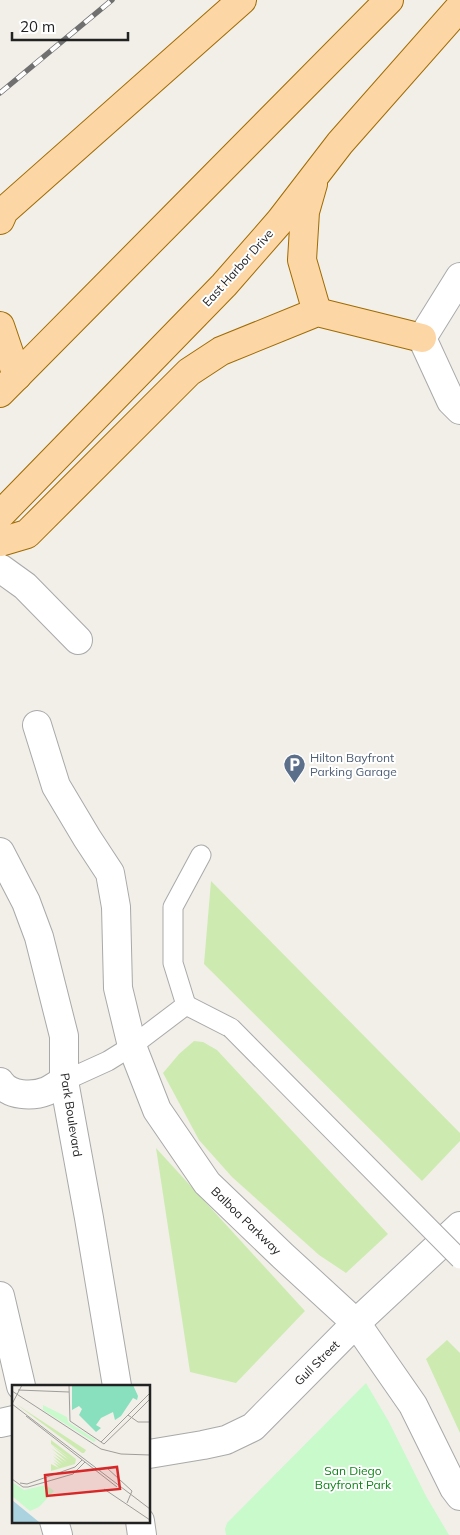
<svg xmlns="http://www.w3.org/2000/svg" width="460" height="1535" viewBox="0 0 460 1535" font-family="Mulish,sans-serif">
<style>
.grass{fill:#cdebb0}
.park{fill:#c8facc}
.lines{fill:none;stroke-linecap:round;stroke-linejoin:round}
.service-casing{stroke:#a9a9a9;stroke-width:21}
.pedestrian-casing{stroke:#a9a9a9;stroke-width:30}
.minor-casing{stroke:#a9a9a9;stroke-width:30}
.tertiary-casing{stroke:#a9a9a9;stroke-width:30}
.primary-casing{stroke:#a06b00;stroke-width:30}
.service{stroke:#fff;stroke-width:19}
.pedestrian{stroke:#fff;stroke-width:28}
.minor{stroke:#fff;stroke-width:28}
.tertiary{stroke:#fff;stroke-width:28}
.primary{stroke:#fcd6a4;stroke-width:28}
.rail-casing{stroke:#707070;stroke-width:5.5}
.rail{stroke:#fff;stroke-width:4;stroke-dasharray:11;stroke-linecap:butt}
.service-bridge-casing{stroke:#a9a9a9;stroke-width:21;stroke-linecap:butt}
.service-bridge{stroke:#fff;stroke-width:19}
.labels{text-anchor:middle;stroke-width:4;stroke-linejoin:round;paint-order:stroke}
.street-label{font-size:12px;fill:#222;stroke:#fff}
.service-label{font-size:12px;fill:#4e5e75;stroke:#fff;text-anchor:start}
.park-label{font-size:12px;fill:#0c8416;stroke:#fff}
.inset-road{fill:none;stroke:#9f9d99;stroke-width:1}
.view{fill:#d62828;fill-opacity:0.15;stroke:#d62828;stroke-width:2.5}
.inset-edge{fill:none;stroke:#222;stroke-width:2.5}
</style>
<rect width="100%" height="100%" fill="#f2efe9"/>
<g class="grass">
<path d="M211,881L460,1133V1141L422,1181L204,964Z"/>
<path d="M194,1041L203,1042L217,1050L388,1234L346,1273L319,1255L232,1177L199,1140L163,1073L179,1054Z"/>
<path d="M156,1148L305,1311L236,1383L190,1372Z"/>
<path d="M447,1340L460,1353V1433L426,1359Z"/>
</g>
<path class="park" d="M366,1383L389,1422L426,1496L449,1535H226L225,1529L227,1523Z"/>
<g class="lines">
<defs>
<g id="service">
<path d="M186,1005L231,1028"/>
<path d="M64,1081L108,1061L132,1046L186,1005L173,963V907L201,855"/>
</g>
<g id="pedestrian">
<path d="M0,568L25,586L78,640"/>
<path d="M37,725L56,786L87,838L110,873L116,907L118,988L132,1046L157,1110L207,1183L283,1256L356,1323L413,1405L454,1488L460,1496"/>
</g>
<g id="minor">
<path d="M422,338L451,401L460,410"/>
<path d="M0,1423L14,1420"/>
<path d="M149,1454L203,1445L226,1440L253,1427L356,1323L460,1226"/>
</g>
<g id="tertiary">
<path d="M422,338L460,277"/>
<path d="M0,852L26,902L39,937L64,1036V1081L89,1218L117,1386"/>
<path d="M0,1082C9,1096 32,1097 47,1091C53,1088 58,1084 64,1081"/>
<path d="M0,1296L21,1386"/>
<path d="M54,1521L58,1535"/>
<path d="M140,1521L142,1535"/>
</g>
<g id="primary">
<path d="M313,184L305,212L302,260L317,312"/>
<path d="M0,220L4,211L242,0"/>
<path d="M0,326L17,376"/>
<path d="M0,393L389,0"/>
<path d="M0,515L224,285L280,221L340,143L460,7"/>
<path d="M0,542L27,534L189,372L221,351L317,312L422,338"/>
</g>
</defs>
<use href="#service" class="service-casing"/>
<use href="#pedestrian" class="pedestrian-casing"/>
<use href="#minor" class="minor-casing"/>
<use href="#tertiary" class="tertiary-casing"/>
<use href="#primary" class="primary-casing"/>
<use href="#service" class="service"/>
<use href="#pedestrian" class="pedestrian"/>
<use href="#minor" class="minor"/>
<use href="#tertiary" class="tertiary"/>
<use href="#primary" class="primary"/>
<defs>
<path id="rail" d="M0,93L112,0"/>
</defs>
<use href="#rail" class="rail-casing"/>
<use href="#rail" class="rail"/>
<defs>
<path id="service-bridge" d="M231,1028L460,1259"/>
</defs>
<use href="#service-bridge" class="service-bridge-casing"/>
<use href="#service-bridge" class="service-bridge"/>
</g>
<defs>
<symbol id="parking-pin" viewBox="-11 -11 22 30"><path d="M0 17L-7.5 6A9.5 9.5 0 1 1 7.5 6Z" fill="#5c6f8a" stroke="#fff"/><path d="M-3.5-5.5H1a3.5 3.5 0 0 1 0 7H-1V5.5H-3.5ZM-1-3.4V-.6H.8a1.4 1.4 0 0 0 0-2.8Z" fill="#fff"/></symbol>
</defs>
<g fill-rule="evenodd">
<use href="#parking-pin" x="282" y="752" width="25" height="34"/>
</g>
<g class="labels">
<g class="street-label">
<text transform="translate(238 268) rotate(-48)" y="4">East Harbor Drive</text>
<text transform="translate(71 1115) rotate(81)" y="4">Park Boulevard</text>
<text transform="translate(246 1221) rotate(44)" y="4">Balboa Parkway</text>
<text transform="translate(317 1363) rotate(-45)" y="4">Gull Street</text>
</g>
<g class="service-label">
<text x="310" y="762">Hilton Bayfront<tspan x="310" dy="14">Parking Garage</tspan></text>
</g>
<g class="park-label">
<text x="353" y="1475">San Diego<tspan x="353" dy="14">Bayfront Park</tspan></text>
</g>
</g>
<g transform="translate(12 1385)">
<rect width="138" height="138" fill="#f2efe9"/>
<path d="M4,19L74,65L72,68H70ZM39,55L64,74L63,79L39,86V79L47,83L41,77L48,81L41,74L50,80L41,71L52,78L41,68L55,77L39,63L57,75L39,60L59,74L39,59Z" fill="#cdebb0"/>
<path d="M31,20L55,32L56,37L84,55L82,57L31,25ZM0,97L12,105L34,100L42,106L27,122L18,126L0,111Z" fill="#c8facc"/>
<path d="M60,0H121L126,11L125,15L121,13L109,31L103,35L101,27L89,33L84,40L89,43L84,47L67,30L70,24L67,21L60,25Z" fill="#88e0be"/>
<path d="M0,115L16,128L27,137H0Z" fill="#aad3df"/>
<path class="inset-road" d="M57,0L58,36L92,59L119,33M6,5L57,7M0,6L89,64L109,69L138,70M138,8L116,30L126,37H138M0,19L138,124M0,19L10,0M14,31L105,102M119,33L138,14M89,57L116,30M88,85L95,83L120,106L115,118M0,94L11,102H16L61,89L73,77M8,98L15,99L63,82L70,75M92,104L138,135"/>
<path class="view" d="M105,82L108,104L35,111L33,90Z"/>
<rect width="138" height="138" class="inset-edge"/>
</g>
<path d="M12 32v8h116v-8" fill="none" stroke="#222222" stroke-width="2.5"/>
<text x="20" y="32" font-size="15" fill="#222222" stroke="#ffffff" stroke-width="4" paint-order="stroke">20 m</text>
</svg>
